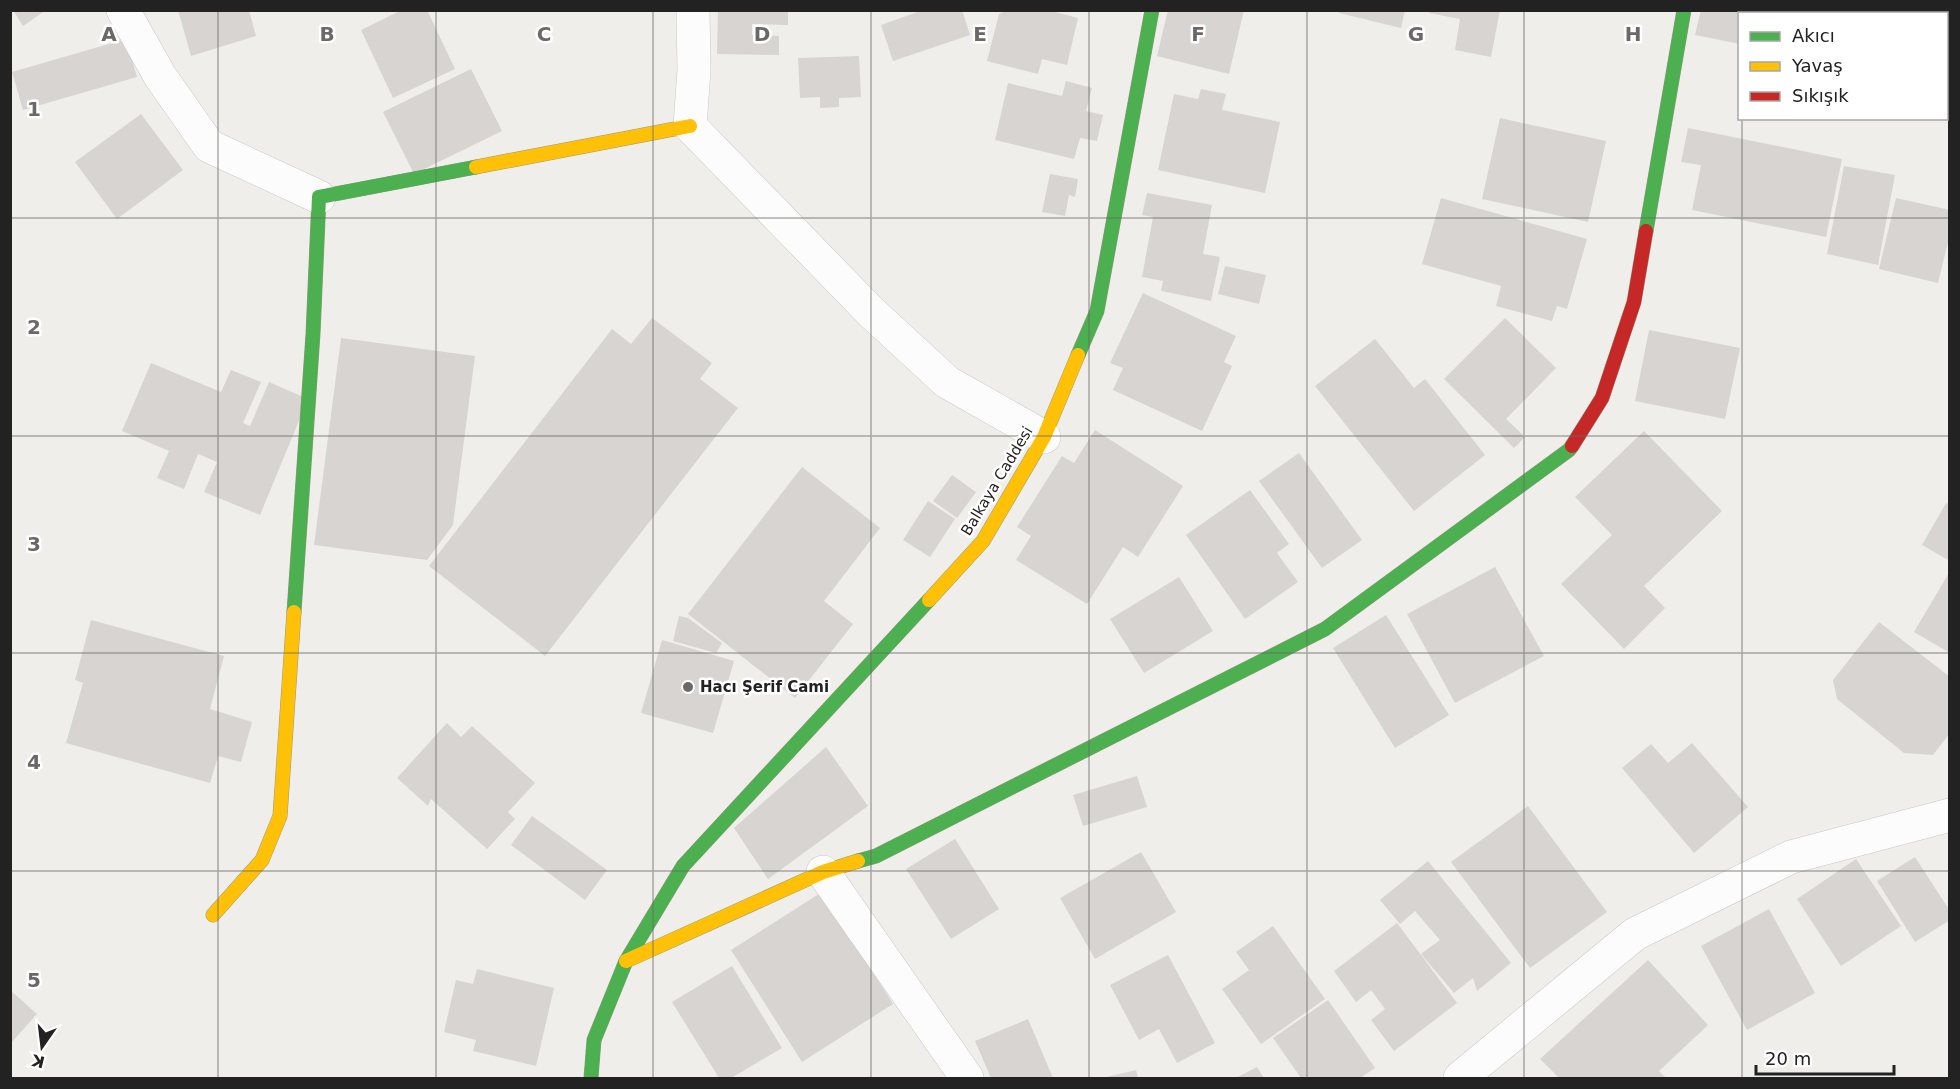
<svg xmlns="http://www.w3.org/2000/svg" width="1960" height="1089" viewBox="0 0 1960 1089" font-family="'DejaVu Sans',sans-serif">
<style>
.building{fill:#d7d4d2}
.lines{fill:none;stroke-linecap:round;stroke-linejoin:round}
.street-casing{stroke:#c9c8c7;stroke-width:34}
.fast-casing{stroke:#999a82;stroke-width:15}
.slow-casing{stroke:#999a82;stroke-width:15}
.jam-casing{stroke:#999a82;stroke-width:15}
.street{stroke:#fdfcfc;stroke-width:33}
.fast{stroke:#4caf50;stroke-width:14}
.slow{stroke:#ffc107;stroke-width:14}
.jam{stroke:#c62828;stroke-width:14}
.grid{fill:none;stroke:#6a6968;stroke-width:1.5;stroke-opacity:0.55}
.poi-dot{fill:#6a6968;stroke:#fff;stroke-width:2}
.labels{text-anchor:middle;stroke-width:5;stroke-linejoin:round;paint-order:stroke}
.street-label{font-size:15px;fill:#222;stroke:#fff}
.poi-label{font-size:15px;font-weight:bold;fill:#222;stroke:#fff;text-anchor:start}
.grid-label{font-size:20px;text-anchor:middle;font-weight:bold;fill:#6a6968;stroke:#fff;stroke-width:5;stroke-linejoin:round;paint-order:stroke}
</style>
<rect width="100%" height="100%" fill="#f0eeeb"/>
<g class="building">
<path d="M13,10H46L23,26Z"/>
<path d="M178,10H249L256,36L191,56Z"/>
<path d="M402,10H427L455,69L393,98L361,30Z"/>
<path d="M718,10H788V25L752,24V35L779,36V55L717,54Z"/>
<path d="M923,10H962L970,35L893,61L881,25Z"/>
<path d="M1008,10H1048L1078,18L1067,65L1042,59L1038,74L987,61L999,14Z"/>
<path d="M1168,10H1244L1229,74L1157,56Z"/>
<path d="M1340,10H1405L1401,28L1339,13Z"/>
<path d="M1430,10H1500L1491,57L1455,50L1460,19L1429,13Z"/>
<path d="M1701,10H1796V14H1740V44L1695,35Z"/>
<path d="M126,39L137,77L23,110L12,72Z"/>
<path d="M859,56L861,97L839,98V107L820,108V97L800,98L798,58Z"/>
<path d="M471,69L502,131L414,174L383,112Z"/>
<path d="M1066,81L1092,88L1086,111L1103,115L1097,141L1080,138L1074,159L995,140L1008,83L1062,96Z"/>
<path d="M1201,89L1226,94L1222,110L1280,122L1265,193L1158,170L1174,94L1198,99Z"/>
<path d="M141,114L183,170L117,219L75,162Z"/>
<path d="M1500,118L1606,141L1588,222L1482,199Z"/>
<path d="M1688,128L1842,159L1826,237L1692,210L1701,165L1681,162Z"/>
<path d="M1844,166L1895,175L1878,265L1827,254Z"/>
<path d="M1050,174L1078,179L1075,197L1069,195L1065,216L1042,212Z"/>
<path d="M1147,193L1212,205L1203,254L1220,257L1211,301L1161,291L1163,281L1142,277L1153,217L1142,215Z"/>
<path d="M1441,198L1587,239L1567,309L1557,306L1552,321L1496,306L1501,286L1422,264Z"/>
<path d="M1896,198L1950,210V234L1938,283L1879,269Z"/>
<path d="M1225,266L1266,275L1259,304L1218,294Z"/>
<path d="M1143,293L1236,336L1224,362L1232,366L1202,431L1113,390L1123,368L1110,363Z"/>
<path d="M652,318L712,363L700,379L738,408L545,656L429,566L612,329L631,344Z"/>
<path d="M1505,318L1556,368L1506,419L1525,437L1514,448L1444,379Z"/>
<path d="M1649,330L1740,348L1725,419L1635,401Z"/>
<path d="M341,338L475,356L453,525L427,560L314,545Z"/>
<path d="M1375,339L1414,388L1425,379L1485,455L1414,511L1315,386Z"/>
<path d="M151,363L221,392L231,370L261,382L243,423L250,426L269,382L308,399L260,515L204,492L217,462L198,454L184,489L157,478L169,451L122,431Z"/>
<path d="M1095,430L1183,486L1138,557L1123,547L1087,604L1016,560L1031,536L1017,527L1062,456L1074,463Z"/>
<path d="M1644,431L1722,511L1644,586L1665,608L1624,649L1561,584L1612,535L1575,497Z"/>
<path d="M1299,453L1362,540L1322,568L1259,481Z"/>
<path d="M802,467L880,528L824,601L853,624L795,698L688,614Z"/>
<path d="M952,475L976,492L957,518L933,501Z"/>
<path d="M1250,490L1289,544L1277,553L1298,582L1245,619L1186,535Z"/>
<path d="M928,501L955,519L930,557L903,540Z"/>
<path d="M1946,503L1950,505V561L1922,545Z"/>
<path d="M1495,567L1544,656L1455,703L1407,614Z"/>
<path d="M1950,571V653L1914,632Z"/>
<path d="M1179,577L1213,631L1144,673L1110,619Z"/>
<path d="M1386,615L1449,715L1395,748L1333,648Z"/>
<path d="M679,616L688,618L722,643L716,653L673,641Z"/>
<path d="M91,620L224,656L210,709L252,722L241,762L218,756L210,783L66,743L83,683L75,680Z"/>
<path d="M1879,622L1950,677V733L1933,755L1904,753L1837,699L1833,680Z"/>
<path d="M662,640L734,661L713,733L641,713Z"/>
<path d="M447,723L461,737L472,726L535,783L508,812L515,819L487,849L431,799L428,806L397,778Z"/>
<path d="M1692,743L1748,807L1694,853L1622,768L1651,744L1668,763Z"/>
<path d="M826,747L868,806L768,879L734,828Z"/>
<path d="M1137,776L1147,807L1083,826L1073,795Z"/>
<path d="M1528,806L1607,912L1530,968L1451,862Z"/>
<path d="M532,816L607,870L585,900L511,845Z"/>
<path d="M955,839L999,909L951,939L906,869Z"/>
<path d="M1141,852L1176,912L1095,959L1060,898Z"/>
<path d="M1915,857L1950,911V920L1915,942L1877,881Z"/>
<path d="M1856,859L1901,926L1841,966L1797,899Z"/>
<path d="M1428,861L1511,963L1477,991L1473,978L1454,993L1421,954L1440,940L1415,911L1400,924L1380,900Z"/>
<path d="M822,892L893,1004L802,1062L731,950Z"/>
<path d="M1769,909L1815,993L1747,1030L1701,946Z"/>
<path d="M1397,923L1457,1003L1394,1051L1371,1020L1385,1009L1371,990L1356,1002L1334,971Z"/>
<path d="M1273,926L1325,999L1261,1044L1222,989L1249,970L1236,952Z"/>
<path d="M1168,955L1215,1043L1177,1063L1159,1029L1139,1040L1110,985Z"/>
<path d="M1648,960L1708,1025L1659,1071L1666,1078H1559L1540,1059Z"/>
<path d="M732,966L782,1048L731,1078H719L672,1002Z"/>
<path d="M477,969L554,988L536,1066L473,1051L476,1040L444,1032L456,980L473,984Z"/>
<path d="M10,990L37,1014L10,1044Z"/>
<path d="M1328,1000L1375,1068L1360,1078H1301L1273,1038Z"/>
<path d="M1028,1019L1053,1078H991L975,1041Z"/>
<path d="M1257,1067L1264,1078H1236Z"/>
<path d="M1136,1070L1138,1078H1102Z"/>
</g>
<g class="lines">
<defs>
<g id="street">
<path d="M123,10L160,76L209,146L319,197"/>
<path d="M693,10L694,70L690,126L871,312L947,382L1044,437"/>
<path d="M823,872L967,1078"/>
<path d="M1460,1078L1635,934L1791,857L1950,815"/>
</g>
<g id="fast">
<path d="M1646,231L1684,10"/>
<path d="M1078,355L1097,311L1152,10"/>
<path d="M294,612L313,334L319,197L476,167"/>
<path d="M858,861L876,856L1325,629L1569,450L1572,446"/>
<path d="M591,1078L594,1040L626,961L683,866L929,600"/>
</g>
<g id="slow">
<path d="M476,167L690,126"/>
<path d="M929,600L983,541L1044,437L1078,355"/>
<path d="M213,915L262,860L280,816L294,612"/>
<path d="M626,961L823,872L858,861"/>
</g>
<path id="jam" d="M1572,446L1602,398L1634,302L1646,231"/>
</defs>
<use href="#street" class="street-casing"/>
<use href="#fast" class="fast-casing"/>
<use href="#slow" class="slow-casing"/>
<use href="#jam" class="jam-casing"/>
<use href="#street" class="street"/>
<use href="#fast" class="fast"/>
<use href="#slow" class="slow"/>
<use href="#jam" class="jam"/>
</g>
<path class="grid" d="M218,10V1078M436,10V1078M653,10V1078M871,10V1078M1089,10V1078M1307,10V1078M1524,10V1078M1742,10V14M1742,118V1078M10,218H1950M10,436H1950M10,653H1950M10,871H1950"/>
<circle class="poi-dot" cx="688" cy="687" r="6"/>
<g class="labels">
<g class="street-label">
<text transform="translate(997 481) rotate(-59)" y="5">Balkaya Caddesi</text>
</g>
<g class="poi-label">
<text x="700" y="692">Hacı Şerif Cami</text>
</g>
</g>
<g class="grid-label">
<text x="109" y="41">A</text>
<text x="327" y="41">B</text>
<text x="544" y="41">C</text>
<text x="762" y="41">D</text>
<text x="980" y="41">E</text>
<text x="1198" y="41">F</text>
<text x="1416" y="41">G</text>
<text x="1633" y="41">H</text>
<text x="34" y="116">1</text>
<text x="34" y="334">2</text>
<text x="34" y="551">3</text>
<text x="34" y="769">4</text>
<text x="34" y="987">5</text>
</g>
<rect width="1960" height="1089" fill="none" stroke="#222222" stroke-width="24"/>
<rect x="1738" y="12" width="210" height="108" fill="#ffffff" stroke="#a7a7a7" stroke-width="1.5"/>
<rect x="1750" y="32" width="30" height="9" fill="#4caf50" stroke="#a7a7a7" stroke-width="1.5"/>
<text x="1792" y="42" font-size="18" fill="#222222">Akıcı</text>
<rect x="1750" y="62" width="30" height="9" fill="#ffc107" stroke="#a7a7a7" stroke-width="1.5"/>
<text x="1792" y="72" font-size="18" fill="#222222">Yavaş</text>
<rect x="1750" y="92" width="30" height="9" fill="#c62828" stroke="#a7a7a7" stroke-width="1.5"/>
<text x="1792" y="102" font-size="18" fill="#222222">Sıkışık</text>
<g transform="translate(42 1047) rotate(194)" stroke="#ffffff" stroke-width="4.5" paint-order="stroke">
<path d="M0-4.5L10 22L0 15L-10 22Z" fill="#222222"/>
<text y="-9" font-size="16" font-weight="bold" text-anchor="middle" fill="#222222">K</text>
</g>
<path d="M1756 1065v9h138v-9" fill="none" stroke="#222222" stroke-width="3"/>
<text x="1765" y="1065" font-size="18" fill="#222222" stroke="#ffffff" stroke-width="4.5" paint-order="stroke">20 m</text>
</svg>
